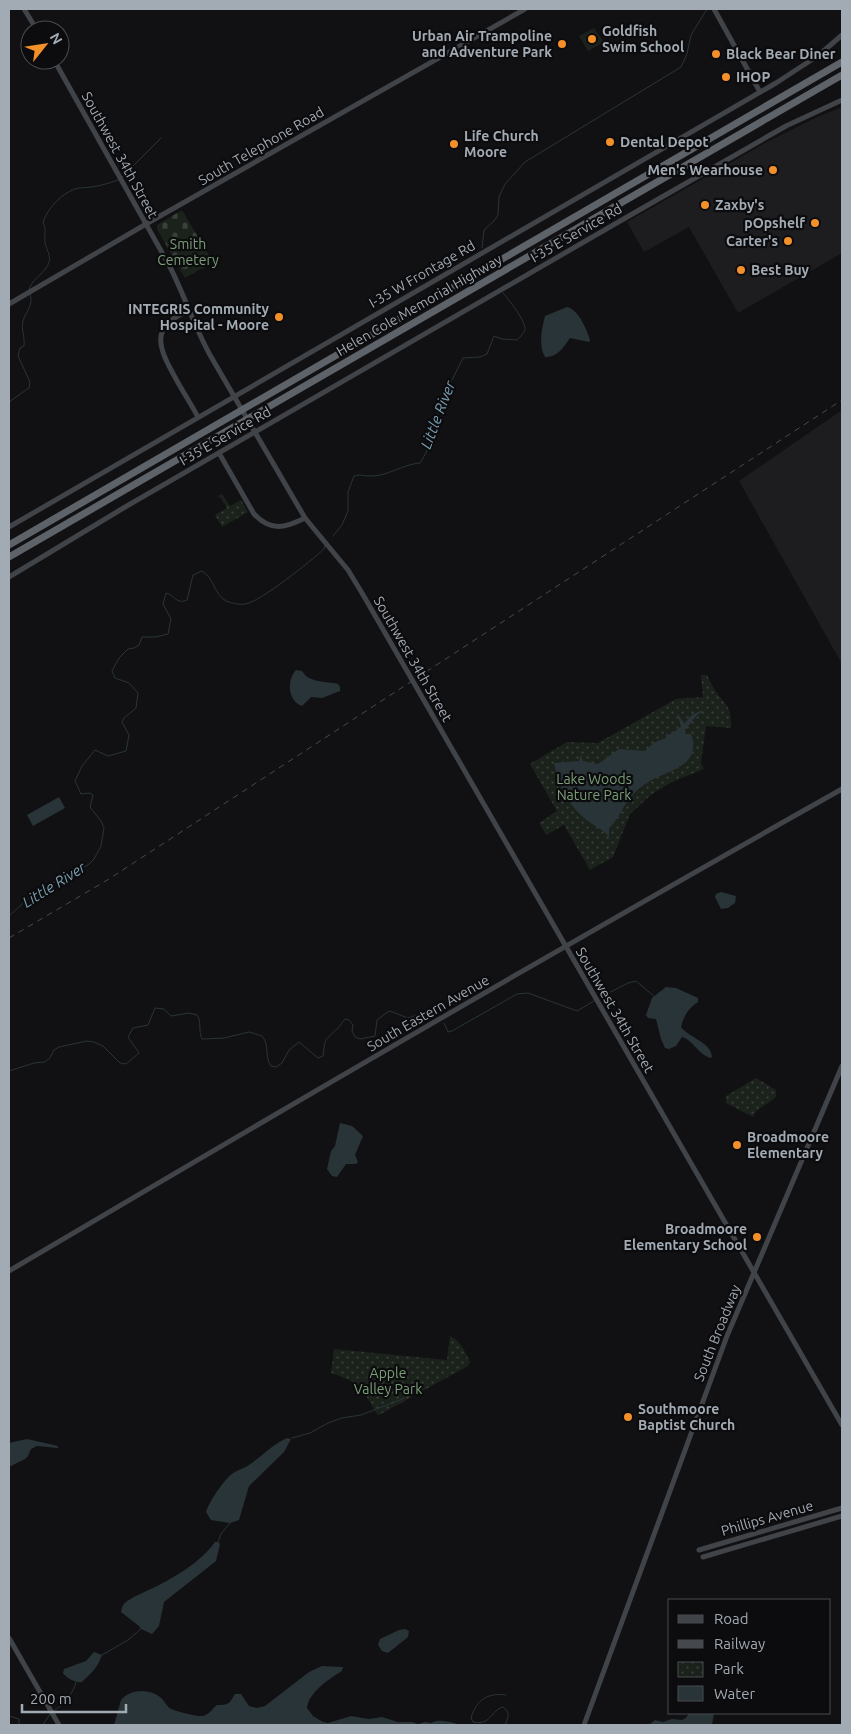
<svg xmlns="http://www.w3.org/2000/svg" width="851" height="1734" viewBox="0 0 851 1734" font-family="Ubuntu,sans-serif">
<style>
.built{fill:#1d1d20}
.grass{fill:#1b221b}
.cemetery{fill:url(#cemetery-stones)}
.park{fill:url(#park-dots)}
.water{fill:#293438}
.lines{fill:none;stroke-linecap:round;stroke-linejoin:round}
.stream{stroke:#293438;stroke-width:1}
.secondary{stroke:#404348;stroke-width:5}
.highway{stroke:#5e6269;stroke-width:7}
.rail{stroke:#45484d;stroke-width:1;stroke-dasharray:6 5;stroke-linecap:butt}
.poi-dot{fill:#f39029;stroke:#0c0c0e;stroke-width:2}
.labels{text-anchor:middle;stroke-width:4.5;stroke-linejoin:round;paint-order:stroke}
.poi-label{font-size:14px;font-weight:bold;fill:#a2aab3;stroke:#0c0c0e;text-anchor:start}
.street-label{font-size:14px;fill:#a2aab3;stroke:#0c0c0e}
.park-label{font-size:14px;fill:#7c9f79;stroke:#0c0c0e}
.water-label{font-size:15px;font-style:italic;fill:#789eb0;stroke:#0c0c0e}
</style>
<defs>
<pattern id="cemetery-stones" width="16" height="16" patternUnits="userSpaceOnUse" patternTransform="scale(1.25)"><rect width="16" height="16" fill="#1b221b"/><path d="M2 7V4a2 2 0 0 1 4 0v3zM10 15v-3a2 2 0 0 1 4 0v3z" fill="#393f3a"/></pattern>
<pattern id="park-dots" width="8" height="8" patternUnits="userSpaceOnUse" patternTransform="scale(1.25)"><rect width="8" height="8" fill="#1b221b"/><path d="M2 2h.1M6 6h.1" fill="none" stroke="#393f3a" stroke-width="1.8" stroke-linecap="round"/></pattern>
</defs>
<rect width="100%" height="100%" fill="#111113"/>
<g class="built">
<path d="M842,107V253L738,313L689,227L644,252L627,222L767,142L815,118Z"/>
<path d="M842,410V664L739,481Z"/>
</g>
<path class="grass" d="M594,28L604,42L588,51L579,36Z"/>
<path class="cemetery" d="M182,210L213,262L185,278L157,229V225Z"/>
<g class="park">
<path d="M222,494L230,506L241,500L248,512L222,527L215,515L227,508L221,498H220L218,496Z"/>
<path d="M701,675H707C709,679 711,683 713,687C723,705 732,702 731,728L706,726L701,763L704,769L672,782L652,794L630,814L613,857L590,870L564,825L546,835L539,823L557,811L530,764L567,742L598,743L676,699L703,697Z"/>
<path d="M756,1078L776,1090V1097C769,1104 756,1108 753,1117L726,1103V1096Z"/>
<path d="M450,1336C461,1341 465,1352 470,1362L468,1366L379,1415L377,1414C361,1387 361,1383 331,1373L334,1349L447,1360Z"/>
</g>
<g class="water">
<path d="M567,307C579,310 587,330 590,340L589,342L570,338C564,347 557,358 545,357C538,345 542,328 545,316Z"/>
<path d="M296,670L302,671C309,683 325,681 338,684L340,687V691L322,698L311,697L302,706C287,700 287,680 296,670Z"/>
<path d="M700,711H703L697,715L685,730L686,734H691C694,741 694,750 690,757C684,769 658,775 647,783C638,788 630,797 625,805C620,813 616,822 609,828V837C604,830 595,826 588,821C569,807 558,786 554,763L579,761L581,755L583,761L598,764L619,749L645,751L655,742L666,738V733L669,735L681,727L677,712L684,724L692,715Z"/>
<path d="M59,797L65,808L33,826L27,815Z"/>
<path d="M721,892L736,896L735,903L728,908L721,909L715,897L716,894Z"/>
<path d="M666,987L676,988L698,998V1002C688,1009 684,1015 681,1027C689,1038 711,1042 712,1057L710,1058C698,1054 693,1040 682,1037L676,1046L669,1049L665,1048L661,1039L656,1019L648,1018L646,1015L652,998Z"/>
<path d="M340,1123L352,1126L363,1136L355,1155L358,1162L356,1164H346L337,1177L332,1176L327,1169L331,1151L335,1146Z"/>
<path d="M287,1438L291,1439L284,1452L249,1486L239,1520L230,1523L211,1520L206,1512C209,1502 226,1476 235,1472C240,1469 245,1468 249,1465C262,1456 273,1444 287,1438Z"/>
<path d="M27,1439L58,1446V1448L37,1446L31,1449L28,1456L25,1459L9,1467V1443Z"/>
<path d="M215,1542H218L220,1544L216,1561L164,1602L159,1626L152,1634L141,1629L139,1626L121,1612C122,1607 123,1603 129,1600C136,1595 145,1592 153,1588C175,1577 201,1562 215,1542Z"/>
<path d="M405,1629L409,1631L408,1637L388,1653L382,1651L378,1645L380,1639L399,1630Z"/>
<path d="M94,1652L102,1655C97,1669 92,1672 82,1682C76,1683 66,1678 63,1673L64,1669L86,1661Z"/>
<path d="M322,1666L343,1667L342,1671C330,1678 308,1693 307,1708L313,1716L323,1722L328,1723L351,1716L369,1719L382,1717L398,1722H412L418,1724L425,1722L431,1723C440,1718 452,1723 462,1725H114L121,1700C130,1689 149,1688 160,1697C164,1700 167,1707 171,1709C176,1711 197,1717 202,1716C209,1715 212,1709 217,1705C229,1705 229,1704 235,1694H241L249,1706L257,1708L265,1706L309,1672Z"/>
<path d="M689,1713H714L712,1725H649L655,1720L663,1722L672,1719L682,1720L686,1718Z"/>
</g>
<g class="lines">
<g class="stream">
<path d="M121,178L161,138"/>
<path d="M482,248L484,230L494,221L498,215L499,197L505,184L525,162L681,67L687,54L691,35L707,9"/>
<path d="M29,290C32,279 40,277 46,268C54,257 46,251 45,242C44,232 47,232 43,222C48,208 61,194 75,189C81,187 86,188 91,187C100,186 110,183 118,180"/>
<path d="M9,402L29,388L30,382L18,356L20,348L24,346C25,337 21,330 23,321C26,311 34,305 30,294"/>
<path d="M333,536L342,525L348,511V492L354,476C360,474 363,476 369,476C387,477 403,464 420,463L426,453L444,393L453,378L463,358L480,357L487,354L494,336L502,339L517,340C520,337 524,333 525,330C526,321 509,300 503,293"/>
<path d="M9,916L31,896L58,880L88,865L94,859L101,846L104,828L101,821L90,807L93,795L90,793L81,794L75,781L82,766L95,750L108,756L126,751L129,735L122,722L124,718L136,708L138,693L129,683L115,678L112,671L119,658L128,649L134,648L139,645L142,637H155L168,634L171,619L163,604L166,593C175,595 176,605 187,600L193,575L202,571C214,578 214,594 226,601C231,603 240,605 245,604C259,603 312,560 324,549L325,545"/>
<path d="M599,998L628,983L636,981L655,997"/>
<path d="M444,1023L448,1032L452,1031L517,994L528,993L577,1011L594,1001"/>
<path d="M9,1071L34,1063L45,1062L50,1058L54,1050L59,1047L87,1041L94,1042L103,1046L120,1063L126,1064L139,1053L128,1037L133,1028L148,1025L155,1008L164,1009L171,1016L189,1013L197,1015C202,1022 198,1031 202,1039H203L224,1038L249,1032L262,1036C270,1045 264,1056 271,1066L276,1067L282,1063L289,1050L299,1042L318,1058L323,1056C326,1037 323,1042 337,1029C341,1025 342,1022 345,1019L349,1020L353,1025L352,1031L355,1037L360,1039L375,1036L377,1020L386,1013L390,1011L408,1018C419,1015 430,1005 439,1015"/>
<path d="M292,1438L310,1433L328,1423L342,1418L361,1415L405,1398"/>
<path d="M218,1542L221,1534L230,1523"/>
<path d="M102,1655L128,1640L142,1628"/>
<path d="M53,1711C64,1705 73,1694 76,1682"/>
<path d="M9,1716L19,1719V1725"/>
<path d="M43,1725L50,1714"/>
<path d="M505,1725C508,1718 511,1712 503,1707C491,1710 491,1726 473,1722L471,1718C476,1701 487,1692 506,1695"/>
</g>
<g class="secondary">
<path d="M24,9L37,30"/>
<path d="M714,9L760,92"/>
<path d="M54,60L169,265C184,294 194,326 210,355L305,518L348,570L362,593L842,1425"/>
<path d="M9,304L153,220L525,9"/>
<path d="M189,311C148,326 159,349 176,379C183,392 191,404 198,417"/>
<path d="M219,453L254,514C271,532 285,528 305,518"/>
<path d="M9,527L776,83L819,55L842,35"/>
<path d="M9,577L120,510L634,213L786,126L842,100"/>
<path d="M9,1271C285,1108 563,946 842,789"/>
<path d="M699,1550L842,1508"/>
<path d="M703,1557L842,1516"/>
<path d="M9,1638L59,1725"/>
<path d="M584,1725L727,1336L842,1066"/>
</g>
<g class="highway">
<path d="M9,545L842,62"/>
<path d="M9,557L842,75"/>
</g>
<path class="rail" d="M9,938L109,879L842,400"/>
</g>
<g class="poi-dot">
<circle cx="592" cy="39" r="5"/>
<circle cx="562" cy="44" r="5"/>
<circle cx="716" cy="54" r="5"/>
<circle cx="726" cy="77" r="5"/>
<circle cx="610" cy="142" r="5"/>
<circle cx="454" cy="144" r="5"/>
<circle cx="773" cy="170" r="5"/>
<circle cx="705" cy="205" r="5"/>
<circle cx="815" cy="223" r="5"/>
<circle cx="788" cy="241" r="5"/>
<circle cx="741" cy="270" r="5"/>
<circle cx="279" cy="317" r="5"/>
<circle cx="737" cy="1145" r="5"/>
<circle cx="757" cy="1237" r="5"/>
<circle cx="628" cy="1417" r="5"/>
</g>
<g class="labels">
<g class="poi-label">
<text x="602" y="36">Goldfish<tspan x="602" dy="16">Swim School</tspan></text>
<text x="552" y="41" text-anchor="end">Urban Air Trampoline<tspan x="552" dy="16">and Adventure Park</tspan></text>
<text x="726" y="59">Black Bear Diner</text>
<text x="736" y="82">IHOP</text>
<text x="464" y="141">Life Church<tspan x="464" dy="16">Moore</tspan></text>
<text x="620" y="147">Dental Depot</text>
<text x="763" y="175" text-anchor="end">Men's Wearhouse</text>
<text x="715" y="210">Zaxby's</text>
<text x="805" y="228" text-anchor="end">pOpshelf</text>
<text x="778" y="246" text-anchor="end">Carter's</text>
<text x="751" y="275">Best Buy</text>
<text x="269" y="314" text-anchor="end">INTEGRIS Community<tspan x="269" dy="16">Hospital - Moore</tspan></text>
<text x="747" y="1142">Broadmoore<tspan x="747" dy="16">Elementary</tspan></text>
<text x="747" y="1234" text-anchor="end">Broadmoore<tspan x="747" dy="16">Elementary School</tspan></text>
<text x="638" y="1414">Southmoore<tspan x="638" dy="16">Baptist Church</tspan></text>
</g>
<g class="street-label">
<text transform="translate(261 146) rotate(-30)" y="5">South Telephone Road</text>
<text transform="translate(120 155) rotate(61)" y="5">Southwest 34th Street</text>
<text transform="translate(576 233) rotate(-30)" y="5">I-35 E Service Rd</text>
<text transform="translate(422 274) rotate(-30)" y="5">I-35 W Frontage Rd</text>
<text transform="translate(419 305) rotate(-30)" y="5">Helen Cole Memorial Highway</text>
<text transform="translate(225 436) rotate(-30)" y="5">I-35 E Service Rd</text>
<text transform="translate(413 659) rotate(60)" y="5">Southwest 34th Street</text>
<text transform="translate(615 1010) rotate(60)" y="5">Southwest 34th Street</text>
<text transform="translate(428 1013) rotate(-30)" y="5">South Eastern Avenue</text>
<text transform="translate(717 1333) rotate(-68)" y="5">South Broadway</text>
<text transform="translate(767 1518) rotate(-16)" y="5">Phillips Avenue</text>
</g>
<g class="park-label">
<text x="188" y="249">Smith<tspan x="188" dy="16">Cemetery</tspan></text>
<text x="594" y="784">Lake Woods<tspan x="594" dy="16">Nature Park</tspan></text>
<text x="388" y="1378">Apple<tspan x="388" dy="16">Valley Park</tspan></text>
</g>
<g class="water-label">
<text transform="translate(438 415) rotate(-69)" y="5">Little River</text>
<text transform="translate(54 885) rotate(-32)" y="5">Little River</text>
</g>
</g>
<rect width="851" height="1734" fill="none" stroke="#a2aab3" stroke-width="20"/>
<rect x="668" y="1599" width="162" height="115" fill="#0c0c0e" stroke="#484b50"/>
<rect x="678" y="1615" width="25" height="8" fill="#404348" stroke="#484b50"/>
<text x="714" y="1624" font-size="15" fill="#a2aab3">Road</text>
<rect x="678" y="1640" width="25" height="8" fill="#45484d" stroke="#484b50"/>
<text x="714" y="1649" font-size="15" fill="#a2aab3">Railway</text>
<rect x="678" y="1662" width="25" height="15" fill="url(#park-dots)" stroke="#484b50"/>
<text x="714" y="1674" font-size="15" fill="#a2aab3">Park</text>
<rect x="678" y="1686" width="25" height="15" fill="#293438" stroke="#484b50"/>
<text x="714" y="1699" font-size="15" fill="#a2aab3">Water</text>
<g transform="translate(45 45) rotate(60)"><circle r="24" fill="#0c0c0e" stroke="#484b50"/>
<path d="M0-4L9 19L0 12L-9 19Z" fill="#f39029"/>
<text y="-8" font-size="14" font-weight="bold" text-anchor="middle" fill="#a2aab3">N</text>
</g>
<path d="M22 1704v8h104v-8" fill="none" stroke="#a2aab3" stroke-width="2.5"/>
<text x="30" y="1704" font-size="15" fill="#a2aab3" stroke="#0c0c0e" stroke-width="4" paint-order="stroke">200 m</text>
</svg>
